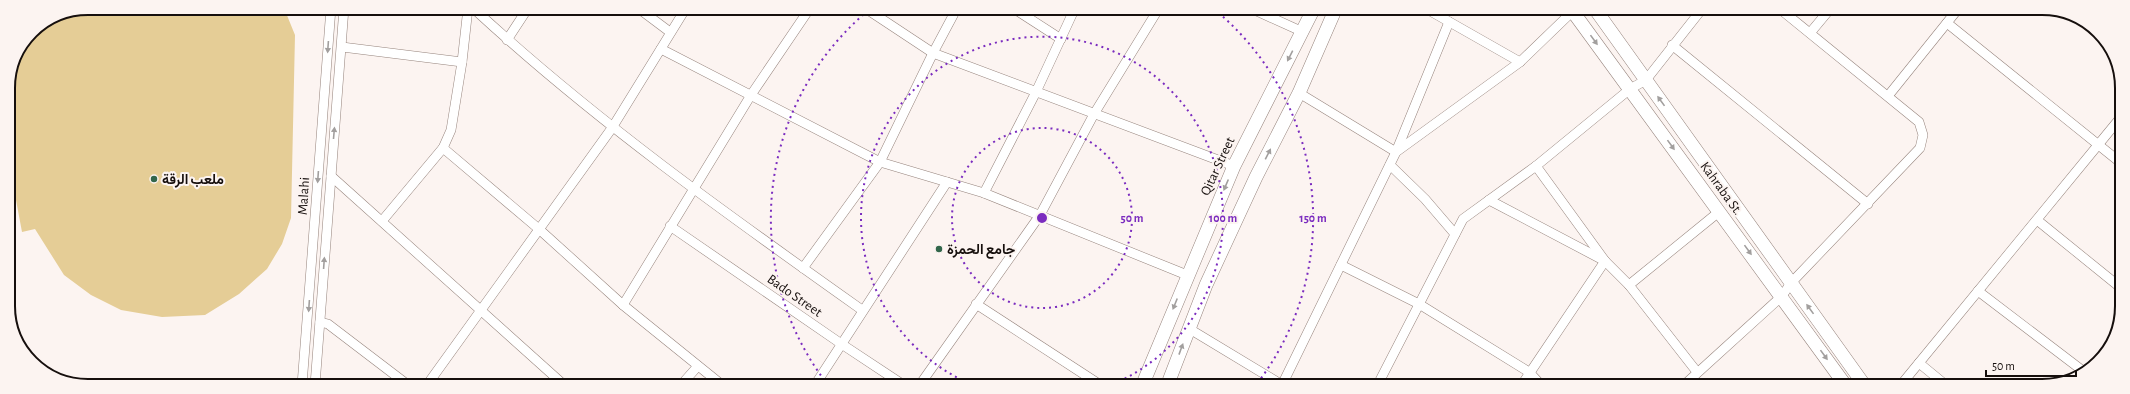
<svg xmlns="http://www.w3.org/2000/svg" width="2130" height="394" viewBox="0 0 2130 394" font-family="'Alegreya Sans',Vazirmatn,sans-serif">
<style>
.grass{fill:#e5cd96}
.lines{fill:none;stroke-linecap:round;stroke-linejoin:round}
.street-casing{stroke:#96847d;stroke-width:10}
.secondary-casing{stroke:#96847d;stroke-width:14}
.street{stroke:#fff;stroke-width:9}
.secondary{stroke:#fff;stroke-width:13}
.oneway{fill:#a29f9e}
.ring{fill:none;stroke:#7b2cbf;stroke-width:2;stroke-dasharray:2 4}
.poi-dot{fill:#32664b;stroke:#fcf4f1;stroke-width:1.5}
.labels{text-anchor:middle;stroke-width:4;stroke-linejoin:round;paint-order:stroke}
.street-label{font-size:14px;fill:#160f0d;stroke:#fcf4f1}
.poi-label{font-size:14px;font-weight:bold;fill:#160f0d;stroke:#fcf4f1;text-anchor:start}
.rim{fill:none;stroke:#160f0d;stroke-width:2}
.centre{fill:#7b2cbf;stroke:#fcf4f1;stroke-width:2}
.ring-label{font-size:12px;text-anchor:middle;font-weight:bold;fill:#7b2cbf;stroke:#fcf4f1;stroke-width:4;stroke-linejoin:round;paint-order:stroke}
</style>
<rect width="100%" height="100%" fill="#fcf4f1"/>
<path class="grass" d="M88,8H284L295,35L291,218L282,244L267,269L239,294L205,315L162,317L121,310L91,295L64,275L35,229L22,232L16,200V54L32,31L57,14Z"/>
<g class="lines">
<defs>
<g id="street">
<path d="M473,8C594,120 728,215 862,310"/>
<path d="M638,8L670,32"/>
<path d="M865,8L933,53L1234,166"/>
<path d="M1013,8L1061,39"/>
<path d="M1250,8L1303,32"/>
<path d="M1425,8L1520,62"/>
<path d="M1947,23L2121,163"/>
<path d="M1810,33L1830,9"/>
<path d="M507,40L528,8"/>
<path d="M1672,45L1868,204"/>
<path d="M342,47L462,62"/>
<path d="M661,49L880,162L984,193L1187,275"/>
<path d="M1299,93L1396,152L1520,62L1575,9"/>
<path d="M1888,96L1958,9"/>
<path d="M443,148L540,230L623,305L722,385"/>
<path d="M1390,165L1425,199L1455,234"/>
<path d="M331,176L564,385"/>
<path d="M984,193L1036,92L1075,8"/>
<path d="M1489,200L1605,261L1629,285L1697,372"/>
<path d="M2037,220L2121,288"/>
<path d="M382,221L443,148L451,130L462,62L468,8"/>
<path d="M670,226L840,343L905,386"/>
<path d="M1341,265L1419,304L1529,372L1542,386"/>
<path d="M803,268L880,162L933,53L957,8"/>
<path d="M1629,285L1720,211"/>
<path d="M1978,291L2083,371"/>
<path d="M976,304L1102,386"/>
<path d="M623,305L751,95L810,8"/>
<path d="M320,322L328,324L408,385"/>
<path d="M1188,328L1284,386"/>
<path d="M1919,363L1947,386"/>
<path d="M302,385L331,8"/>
<path d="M315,385L344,8"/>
<path d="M427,385L612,128L686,8"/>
<path d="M681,385L698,366"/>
<path d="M815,385L947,182"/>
<path d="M1282,385L1396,152L1449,22"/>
<path d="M919,386L1040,215L1094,114L1159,8"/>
<path d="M1377,386L1463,219L1536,166L1630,89L1646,80L1702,9"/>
<path d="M1521,386L1605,261L1536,166"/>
<path d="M1683,386L1782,296L1791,283L1920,148L1923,135L1919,122L1780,9"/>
<path d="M1900,386L2121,117"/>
</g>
<g id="secondary">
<path d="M1571,9L1846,386"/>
<path d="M1595,9L1865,386"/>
<path d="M1142,386L1234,166L1314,8"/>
<path d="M1167,386L1206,285L1256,177L1299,93L1336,8"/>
</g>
</defs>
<use href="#street" class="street-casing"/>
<use href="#secondary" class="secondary-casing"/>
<use href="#street" class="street"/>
<use href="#secondary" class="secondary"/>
</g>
<defs><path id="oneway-solid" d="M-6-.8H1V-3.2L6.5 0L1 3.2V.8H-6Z"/></defs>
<g class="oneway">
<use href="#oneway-solid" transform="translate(1594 40) rotate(54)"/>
<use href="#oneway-solid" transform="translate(328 47) rotate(94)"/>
<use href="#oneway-solid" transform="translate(1290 56) rotate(117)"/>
<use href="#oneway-solid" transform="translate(1661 101) rotate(-126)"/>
<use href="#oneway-solid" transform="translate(334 133) rotate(-85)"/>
<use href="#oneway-solid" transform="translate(1671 145) rotate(54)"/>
<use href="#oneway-solid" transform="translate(1268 154) rotate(-63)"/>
<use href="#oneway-solid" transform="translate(318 177) rotate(94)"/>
<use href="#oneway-solid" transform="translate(1226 185) rotate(113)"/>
<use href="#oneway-solid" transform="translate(1748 250) rotate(54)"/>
<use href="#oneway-solid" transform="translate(324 263) rotate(-86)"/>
<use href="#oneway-solid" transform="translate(1175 304) rotate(112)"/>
<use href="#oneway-solid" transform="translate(309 306) rotate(94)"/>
<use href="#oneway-solid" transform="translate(1810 309) rotate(-126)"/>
<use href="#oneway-solid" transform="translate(1181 349) rotate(-70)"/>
<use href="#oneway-solid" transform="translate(1824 355) rotate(54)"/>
</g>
<g class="ring">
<circle cx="1042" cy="218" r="90"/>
<path d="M973 385A181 181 0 1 1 1111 385"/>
<path d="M828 385A271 271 0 0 1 870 9M1214 9A271 271 0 0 1 1256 385"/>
</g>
<g class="poi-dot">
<circle cx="154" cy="179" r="4"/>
<circle cx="939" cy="249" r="4"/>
</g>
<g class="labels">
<g class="street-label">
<text transform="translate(1217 166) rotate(-65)" y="5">Qitar Street</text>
<text transform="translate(1722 188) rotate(54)" y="5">Kahraba St.</text>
<text transform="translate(303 196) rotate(-86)" y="5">Malahi</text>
<text transform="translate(795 295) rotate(35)" y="5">Bado Street</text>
</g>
<g class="poi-label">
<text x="162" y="184">ملعب الرقة</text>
<text x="947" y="254">جامع الحمزة</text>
</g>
</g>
<path d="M0 0H2130V394H0ZM88 15H2042A73 73 0 0 1 2115 88V306A73 73 0 0 1 2042 379H88A73 73 0 0 1 15 306V88A73 73 0 0 1 88 15Z" fill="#fcf4f1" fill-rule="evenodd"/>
<path class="rim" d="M88 15H2042A73 73 0 0 1 2115 88V306A73 73 0 0 1 2042 379H88A73 73 0 0 1 15 306V88A73 73 0 0 1 88 15Z"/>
<circle cx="1042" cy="218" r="6" class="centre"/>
<g class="ring-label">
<text x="1132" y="222">50 m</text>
<text x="1223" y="222">100 m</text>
<text x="1313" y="222">150 m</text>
</g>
<path d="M1986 370v6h90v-6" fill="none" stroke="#160f0d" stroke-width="2"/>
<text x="1992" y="370" font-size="12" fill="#160f0d" stroke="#fcf4f1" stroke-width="3" paint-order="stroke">50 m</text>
</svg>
